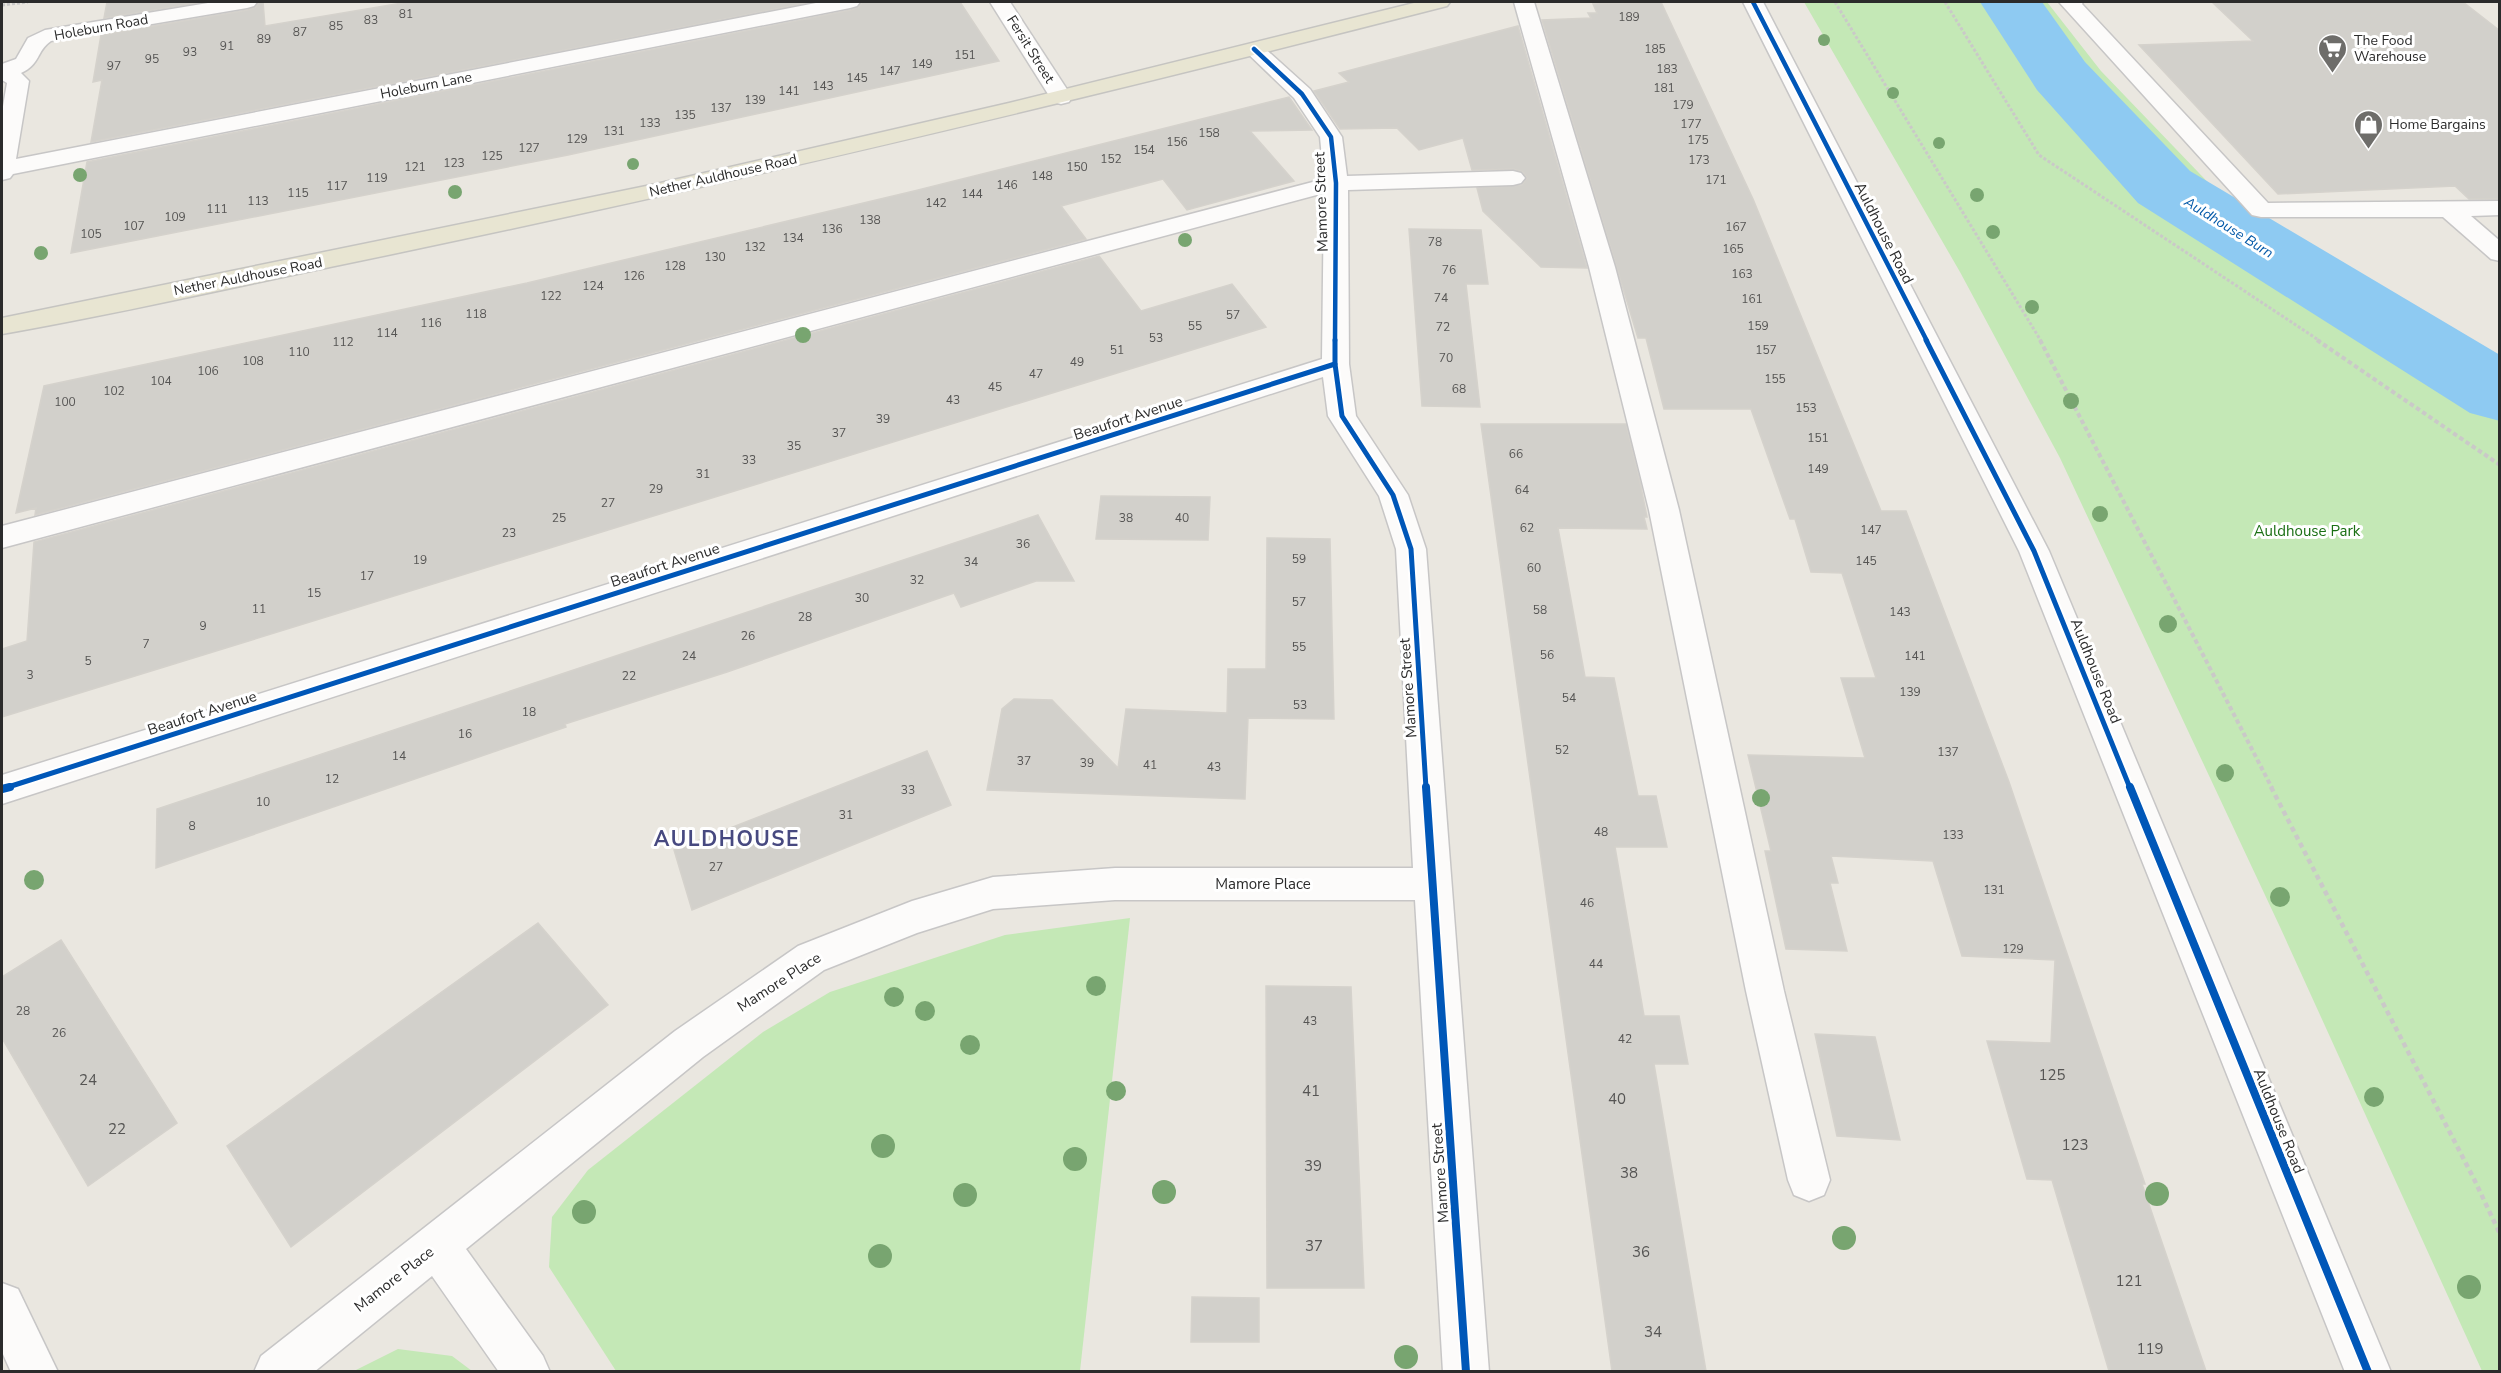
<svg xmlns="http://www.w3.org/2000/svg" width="2501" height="1373" viewBox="0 0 2501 1373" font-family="'Nunito Sans',sans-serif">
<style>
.green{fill:#c4e8b6}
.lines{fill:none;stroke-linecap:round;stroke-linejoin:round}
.river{fill:#8ecaf2;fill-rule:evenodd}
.building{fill:#d2d0cb;stroke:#d5d2cc;stroke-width:1.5}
.minor-casing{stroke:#c7c6c6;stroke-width:3}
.major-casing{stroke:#c5c4c1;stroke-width:3}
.path-far2{stroke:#cac9c8;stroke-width:3;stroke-dasharray:3 2;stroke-linecap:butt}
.path-far1{stroke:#cac9c8;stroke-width:4;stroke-dasharray:4.5 3;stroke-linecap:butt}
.path{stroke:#cac9c8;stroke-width:4.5;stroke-dasharray:5 4;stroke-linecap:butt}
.minor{fill:#fcfbfa;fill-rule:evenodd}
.major{fill:#e8e5d2;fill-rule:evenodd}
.cycleway-far2-casing{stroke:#fff;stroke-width:8}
.cycleway-far1-casing{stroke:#fff;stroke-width:9}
.cycleway-casing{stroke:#fff;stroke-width:11}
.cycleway-far2{stroke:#0057b8;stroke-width:4.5}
.cycleway-far1{stroke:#0057b8;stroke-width:5}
.cycleway{stroke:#0057b8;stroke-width:8}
.tree{fill:#78a570}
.labels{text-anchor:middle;stroke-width:6;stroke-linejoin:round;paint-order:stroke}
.number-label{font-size:12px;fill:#565554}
.far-street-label{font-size:14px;fill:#2b2b2b;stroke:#fff}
.far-poi-label{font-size:14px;fill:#2b2b2b;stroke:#fff;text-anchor:start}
.far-water-label{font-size:14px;font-style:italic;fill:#0258a8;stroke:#fff}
.street-label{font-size:15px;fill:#2b2b2b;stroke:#fff}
.park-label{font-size:15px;fill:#1a6f14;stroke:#fff}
.near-number-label{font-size:15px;fill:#565554}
.district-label{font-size:21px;font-weight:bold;letter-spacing:1.5px;fill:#474980;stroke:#fff}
</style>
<rect width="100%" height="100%" fill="#eae7e0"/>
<g class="green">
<path d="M1804,2H2047L2101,71L2223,198L2345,290L2499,378V1371H2482L2280,927L2060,458L1960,272Z"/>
<path d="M1130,918L1080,1371H616L549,1267L552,1217L588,1170L763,1032L830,992L1005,935Z"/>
<path d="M398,1349L452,1356L472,1371H354Z"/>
</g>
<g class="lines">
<path class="river" d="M1980,2H2042L2085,62L2190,171L2500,355V421L2470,413L2138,203L2037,90Z"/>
</g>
<g class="building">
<path d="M107,2H203L104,18Z"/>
<path d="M259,2H263L265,26L408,2H812L91,142L102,80L93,82L101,35L248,10L256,7Z"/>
<path d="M862,2H960L999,61L568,155L71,253L87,162L851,10L859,7Z"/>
<path d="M1661,2L1753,199L1881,511H1906L2009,782L2145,1184H2142L2206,1371H2109L2052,1180L2027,1179L1987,1041L2051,1043L2055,960L1962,956L1933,861L1831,856L1838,883H1830L1847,951L1786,949L1765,851H1771L1748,755L1865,758L1841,678H1876L1842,573L1811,572L1795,519H1790L1751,409H1664L1646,338H1638L1542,20L1591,18L1588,13H1597L1593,4Z"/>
<path d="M2212,2H2463L2499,30V199H2469L2455,186L2278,194L2139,45L2253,41Z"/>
<path d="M1518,26L1587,268L1541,267L1483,211L1477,188L1522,185L1527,178L1523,172L1513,169L1472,170L1463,138L1419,150L1397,128L1340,129L1314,91L1349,82L1339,73Z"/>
<path d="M1289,97L1312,130L1250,131L1294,181L1187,210L1163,179L1061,206L1086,239L35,515L36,508L16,513L44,386L527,283L914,191Z"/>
<path d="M1409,229L1481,230L1488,284H1466L1480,407L1422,406Z"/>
<path d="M1099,256L1141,311L1232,284L1266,327L2,717V649L27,641L34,542Z"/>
<path d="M1481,424H1626L1640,482L1647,517H1644L1647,529L1558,528L1585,677L1614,678L1638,796H1656L1667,847H1615L1644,1016H1679L1688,1064H1654L1706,1371H1612Z"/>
<path d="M1101,496L1210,497L1208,540L1096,539Z"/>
<path d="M1038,515L1074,581H1036L961,607L954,593L727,672L565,724L566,727L156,868L157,809Z"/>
<path d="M1267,538L1330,539L1334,719L1248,718L1245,799L987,790L1002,709L1014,699L1052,700L1118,768L1126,709L1227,713L1228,669H1266Z"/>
<path d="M927,751L951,805L692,910L674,850Z"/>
<path d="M538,923L608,1005L291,1247L227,1146Z"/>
<path d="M61,940L177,1123L88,1186L2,1038V977Z"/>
<path d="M1266,986L1351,987L1364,1288H1267Z"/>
<path d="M1815,1034L1875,1037L1900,1140L1837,1136Z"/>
<path d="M1192,1297L1259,1298V1342H1191Z"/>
</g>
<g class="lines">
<defs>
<g id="minor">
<path d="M214,2H257L254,6L247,8L51,41C36,51 41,64 21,73L29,81L16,159L821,2H860L857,6L850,8L13,174L10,178L2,180V112L7,83L2,80V64L16,59L28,38L45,30Z"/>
<path d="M990,2H1010L1072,97L1069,102L1061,104L1053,102Z"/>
<path d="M1514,2H1534L1615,267L1679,510L1784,991L1830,1180L1824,1195L1809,1201L1794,1195L1788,1180L1746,991L1649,510L1589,267Z"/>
<path d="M1743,2H1763L2049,551L2391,1372H2345L2019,551Z"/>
<path d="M2059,2H2083L2082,4L2268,203L2500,201V215L2471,216L2500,241V261L2491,259L2443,217H2261L2252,215Z"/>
<path d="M1254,43L1261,45L1310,89L1342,137L1347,176L1513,171L1521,173L1525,178L1521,183L1513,185L1348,190L1349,364L1356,416L1408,495L1426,549L1489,1372H1443L1415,900H1115L993,909L917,933L824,970L703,1057L466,1249L543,1356L550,1372H499L432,1276L314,1372H254L261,1356L675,1031L798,946L912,901L993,877L1115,868H1413L1396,549L1379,496L1328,416L1323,377L2,804V775L1322,359L1324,193L2,548V526L1324,179L1320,137L1294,98L1243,49L1247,45Z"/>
<path d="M2,1283L18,1289L58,1372H11L2,1352Z"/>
</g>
<path id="major" d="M1418,2H1450L1447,6C1077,101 705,190 330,267C221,290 111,315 2,334V318L656,184L1009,103Z"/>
</defs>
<use href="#minor" class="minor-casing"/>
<use href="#major" class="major-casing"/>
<g class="path-far2">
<path d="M1835,2L2041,341"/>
<path d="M1945,2L2039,155L2320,341"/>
<path d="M2,5L28,2"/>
</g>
<g class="path-far1">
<path d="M2040,340L2272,788"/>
<path d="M2317,340L2500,465"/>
</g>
<path class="path" d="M2271,787L2474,1179L2500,1234"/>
<use href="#minor" class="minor"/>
<use href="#major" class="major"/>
<defs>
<g id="cycleway-far2">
<path d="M1753,2L1927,341"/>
<path d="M1254,49L1302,94L1331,137L1336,183L1335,341"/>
</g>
<g id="cycleway-far1">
<path d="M1335,340V364L1342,416L1393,495L1411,549L1426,788"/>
<path d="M1926,340L2034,551L2130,788"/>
<path d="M5,788L1335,364"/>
</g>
<g id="cycleway">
<path d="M1426,787L1466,1372"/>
<path d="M2130,787L2368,1372"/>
<path d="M2,789L10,787"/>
</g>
</defs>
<use href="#cycleway-far2" class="cycleway-far2-casing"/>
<use href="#cycleway-far1" class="cycleway-far1-casing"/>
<use href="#cycleway" class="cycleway-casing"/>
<use href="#cycleway-far2" class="cycleway-far2"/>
<use href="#cycleway-far1" class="cycleway-far1"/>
<use href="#cycleway" class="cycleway"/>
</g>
<g class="tree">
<circle cx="1824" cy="40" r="6"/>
<circle cx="1893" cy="93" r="6"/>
<circle cx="1939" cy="143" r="6"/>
<circle cx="633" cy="164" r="6"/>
<circle cx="80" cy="175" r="7"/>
<circle cx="455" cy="192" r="7"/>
<circle cx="1977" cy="195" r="7"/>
<circle cx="1993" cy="232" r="7"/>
<circle cx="1185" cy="240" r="7"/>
<circle cx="41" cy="253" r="7"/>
<circle cx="2032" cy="307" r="7"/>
<circle cx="803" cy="335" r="8"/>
<circle cx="2071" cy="401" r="8"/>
<circle cx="2100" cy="514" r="8"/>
<circle cx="2168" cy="624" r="9"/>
<circle cx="2225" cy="773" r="9"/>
<circle cx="1761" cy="798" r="9"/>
<circle cx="34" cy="880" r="10"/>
<circle cx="2280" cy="897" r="10"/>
<circle cx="1096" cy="986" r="10"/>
<circle cx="894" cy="997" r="10"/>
<circle cx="925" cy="1011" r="10"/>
<circle cx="970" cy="1045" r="10"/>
<circle cx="1116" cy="1091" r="10"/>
<circle cx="2374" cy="1097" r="10"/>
<circle cx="883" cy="1146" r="12"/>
<circle cx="1075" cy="1159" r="12"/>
<circle cx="1164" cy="1192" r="12"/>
<circle cx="2157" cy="1194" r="12"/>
<circle cx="965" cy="1195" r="12"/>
<circle cx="584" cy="1212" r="12"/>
<circle cx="1844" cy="1238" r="12"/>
<circle cx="880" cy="1256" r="12"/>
<circle cx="2469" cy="1287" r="12"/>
<circle cx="1406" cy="1357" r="12"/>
</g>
<defs>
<symbol id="supermarket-pin" viewBox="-11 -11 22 30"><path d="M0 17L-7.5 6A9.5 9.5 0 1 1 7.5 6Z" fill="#6e6d6a" stroke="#fff"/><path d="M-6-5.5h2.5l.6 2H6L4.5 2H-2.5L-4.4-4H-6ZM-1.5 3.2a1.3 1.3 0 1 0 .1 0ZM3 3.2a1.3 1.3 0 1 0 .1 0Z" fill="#fff"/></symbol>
<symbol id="shop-pin" viewBox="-11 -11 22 30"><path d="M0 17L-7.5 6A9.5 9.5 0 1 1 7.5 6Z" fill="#6e6d6a" stroke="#fff"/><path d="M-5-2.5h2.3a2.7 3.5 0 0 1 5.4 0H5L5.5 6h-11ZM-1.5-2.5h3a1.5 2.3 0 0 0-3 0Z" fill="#fff"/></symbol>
</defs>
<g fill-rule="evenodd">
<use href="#supermarket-pin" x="2316" y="32" width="33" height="45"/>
<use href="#shop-pin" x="2352" y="108" width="33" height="45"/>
</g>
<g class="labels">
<g class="number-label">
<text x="406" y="18">81</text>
<text x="1629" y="21">189</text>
<text x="371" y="24">83</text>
<text x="336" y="30">85</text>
<text x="300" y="36">87</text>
<text x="264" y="43">89</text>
<text x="227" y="50">91</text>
<text x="1655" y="53">185</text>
<text x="190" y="56">93</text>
<text x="965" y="59">151</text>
<text x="152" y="63">95</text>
<text x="922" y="68">149</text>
<text x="114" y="70">97</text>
<text x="1667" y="73">183</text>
<text x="890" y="75">147</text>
<text x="857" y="82">145</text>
<text x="823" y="90">143</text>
<text x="1664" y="92">181</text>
<text x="789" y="95">141</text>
<text x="755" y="104">139</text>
<text x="1683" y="109">179</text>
<text x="721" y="112">137</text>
<text x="685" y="119">135</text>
<text x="650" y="127">133</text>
<text x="1691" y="128">177</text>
<text x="614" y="135">131</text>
<text x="1209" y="137">158</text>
<text x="577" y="143">129</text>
<text x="1698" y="144">175</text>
<text x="1177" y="146">156</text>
<text x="529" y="152">127</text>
<text x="1144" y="154">154</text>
<text x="492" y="160">125</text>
<text x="1111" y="163">152</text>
<text x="1699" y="164">173</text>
<text x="454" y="167">123</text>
<text x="415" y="171">121</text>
<text x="1077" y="171">150</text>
<text x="1042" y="180">148</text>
<text x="377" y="182">119</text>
<text x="1716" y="184">171</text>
<text x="1007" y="189">146</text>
<text x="337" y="190">117</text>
<text x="298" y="197">115</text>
<text x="972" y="198">144</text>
<text x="258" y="205">113</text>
<text x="936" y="207">142</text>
<text x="217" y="213">111</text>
<text x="175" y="221">109</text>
<text x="870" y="224">138</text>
<text x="134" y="230">107</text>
<text x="1736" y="231">167</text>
<text x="832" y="233">136</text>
<text x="91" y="238">105</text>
<text x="793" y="242">134</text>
<text x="1435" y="246">78</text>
<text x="755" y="251">132</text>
<text x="1733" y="253">165</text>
<text x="715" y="261">130</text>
<text x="675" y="270">128</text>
<text x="1449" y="274">76</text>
<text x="1742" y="278">163</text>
<text x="634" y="280">126</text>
<text x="593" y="290">124</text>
<text x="551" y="300">122</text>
<text x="1441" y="302">74</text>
<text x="1752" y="303">161</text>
<text x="476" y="318">118</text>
<text x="1233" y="319">57</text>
<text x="431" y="327">116</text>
<text x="1195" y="330">55</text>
<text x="1758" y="330">159</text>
<text x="1443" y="331">72</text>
<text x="387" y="337">114</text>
<text x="1156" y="342">53</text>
<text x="343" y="346">112</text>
<text x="1117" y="354">51</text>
<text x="1766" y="354">157</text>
<text x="299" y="356">110</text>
<text x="1446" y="362">70</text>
<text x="253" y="365">108</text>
<text x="1077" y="366">49</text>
<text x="208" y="375">106</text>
<text x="1036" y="378">47</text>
<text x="1775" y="383">155</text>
<text x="161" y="385">104</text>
<text x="995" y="391">45</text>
<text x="1459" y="393">68</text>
<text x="114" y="395">102</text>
<text x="953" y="404">43</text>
<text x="65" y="406">100</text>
<text x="1806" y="412">153</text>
<text x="883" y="423">39</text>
<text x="839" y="437">37</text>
<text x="1818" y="442">151</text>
<text x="794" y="450">35</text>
<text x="1516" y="458">66</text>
<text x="749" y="464">33</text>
<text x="1818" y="473">149</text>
<text x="703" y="478">31</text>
<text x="656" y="493">29</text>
<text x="1522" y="494">64</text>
<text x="608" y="507">27</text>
<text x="559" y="522">25</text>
<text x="1126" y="522">38</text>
<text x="1182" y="522">40</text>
<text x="1527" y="532">62</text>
<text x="1871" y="534">147</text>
<text x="509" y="537">23</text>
<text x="1023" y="548">36</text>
<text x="1299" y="563">59</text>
<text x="420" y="564">19</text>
<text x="1866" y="565">145</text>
<text x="971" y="566">34</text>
<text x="1534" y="572">60</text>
<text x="367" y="580">17</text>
<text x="917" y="584">32</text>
<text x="314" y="597">15</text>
<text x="862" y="602">30</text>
<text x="1299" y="606">57</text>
<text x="259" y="613">11</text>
<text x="1540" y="614">58</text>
<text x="1900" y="616">143</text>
<text x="805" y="621">28</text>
<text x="203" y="630">9</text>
<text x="748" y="640">26</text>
<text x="146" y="648">7</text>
<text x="1299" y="651">55</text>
<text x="1547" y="659">56</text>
<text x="689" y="660">24</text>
<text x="1915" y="660">141</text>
<text x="88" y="665">5</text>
<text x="30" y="679">3</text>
<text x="629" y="680">22</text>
<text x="1910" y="696">139</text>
<text x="1569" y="702">54</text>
<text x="1300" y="709">53</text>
<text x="529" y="716">18</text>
<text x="465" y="738">16</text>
<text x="1562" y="754">52</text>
<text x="1948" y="756">137</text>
<text x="399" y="760">14</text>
<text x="1024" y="765">37</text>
<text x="1087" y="767">39</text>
<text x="1150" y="769">41</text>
<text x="1214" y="771">43</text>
<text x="332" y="783">12</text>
<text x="908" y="794">33</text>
<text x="263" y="806">10</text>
<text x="846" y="819">31</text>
<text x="192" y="830">8</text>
<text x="1601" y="836">48</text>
<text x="1953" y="839">133</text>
<text x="716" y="871">27</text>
<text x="1994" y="894">131</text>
<text x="1587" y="907">46</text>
<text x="2013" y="953">129</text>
<text x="1596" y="968">44</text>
<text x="23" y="1015">28</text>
<text x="1310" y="1025">43</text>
<text x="59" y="1037">26</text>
<text x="1625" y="1043">42</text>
</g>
<g class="far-street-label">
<text transform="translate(101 27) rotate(-10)" y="5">Holeburn Road</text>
<text transform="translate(1031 49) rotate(58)" y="5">Fersit Street</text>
<text transform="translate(426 85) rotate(-11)" y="5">Holeburn Lane</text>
<text transform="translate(723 175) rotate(-13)" y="5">Nether Auldhouse Road</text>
<text transform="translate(248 276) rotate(-11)" y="5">Nether Auldhouse Road</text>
</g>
<g class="far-poi-label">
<text x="2354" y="45">The Food<tspan x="2354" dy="16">Warehouse</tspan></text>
<text x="2389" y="129">Home Bargains</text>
</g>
<g class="far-water-label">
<text transform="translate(2229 227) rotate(32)" y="5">Auldhouse Burn</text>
</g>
<g class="street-label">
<text transform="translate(1321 202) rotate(-92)" y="5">Mamore Street</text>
<text transform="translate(1884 233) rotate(63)" y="5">Auldhouse Road</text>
<text transform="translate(1128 418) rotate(-18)" y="5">Beaufort Avenue</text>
<text transform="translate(665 565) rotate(-18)" y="5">Beaufort Avenue</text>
<text transform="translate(2096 671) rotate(68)" y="5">Auldhouse Road</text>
<text transform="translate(1408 688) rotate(-94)" y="5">Mamore Street</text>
<text transform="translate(202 713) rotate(-18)" y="5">Beaufort Avenue</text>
<text x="1263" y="889">Mamore Place</text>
<text transform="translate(779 982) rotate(-33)" y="5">Mamore Place</text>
<text transform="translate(2279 1121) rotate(68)" y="5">Auldhouse Road</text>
<text transform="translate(1440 1173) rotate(-94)" y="5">Mamore Street</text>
<text transform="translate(394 1279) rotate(-38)" y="5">Mamore Place</text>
</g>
<g class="park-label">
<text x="2307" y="536">Auldhouse Park</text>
</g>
<g class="near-number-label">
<text x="2052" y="1080">125</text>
<text x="88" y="1085">24</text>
<text x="1311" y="1096">41</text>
<text x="1617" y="1104">40</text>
<text x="117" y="1134">22</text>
<text x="2075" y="1150">123</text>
<text x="1313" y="1171">39</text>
<text x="1629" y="1178">38</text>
<text x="1314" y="1251">37</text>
<text x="1641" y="1257">36</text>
<text x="2129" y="1286">121</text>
<text x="1653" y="1337">34</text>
<text x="2150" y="1354">119</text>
</g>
<g class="district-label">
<text x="727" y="846">AULDHOUSE</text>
</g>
</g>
<rect width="2501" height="1373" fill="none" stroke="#2b2b2b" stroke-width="6"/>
</svg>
